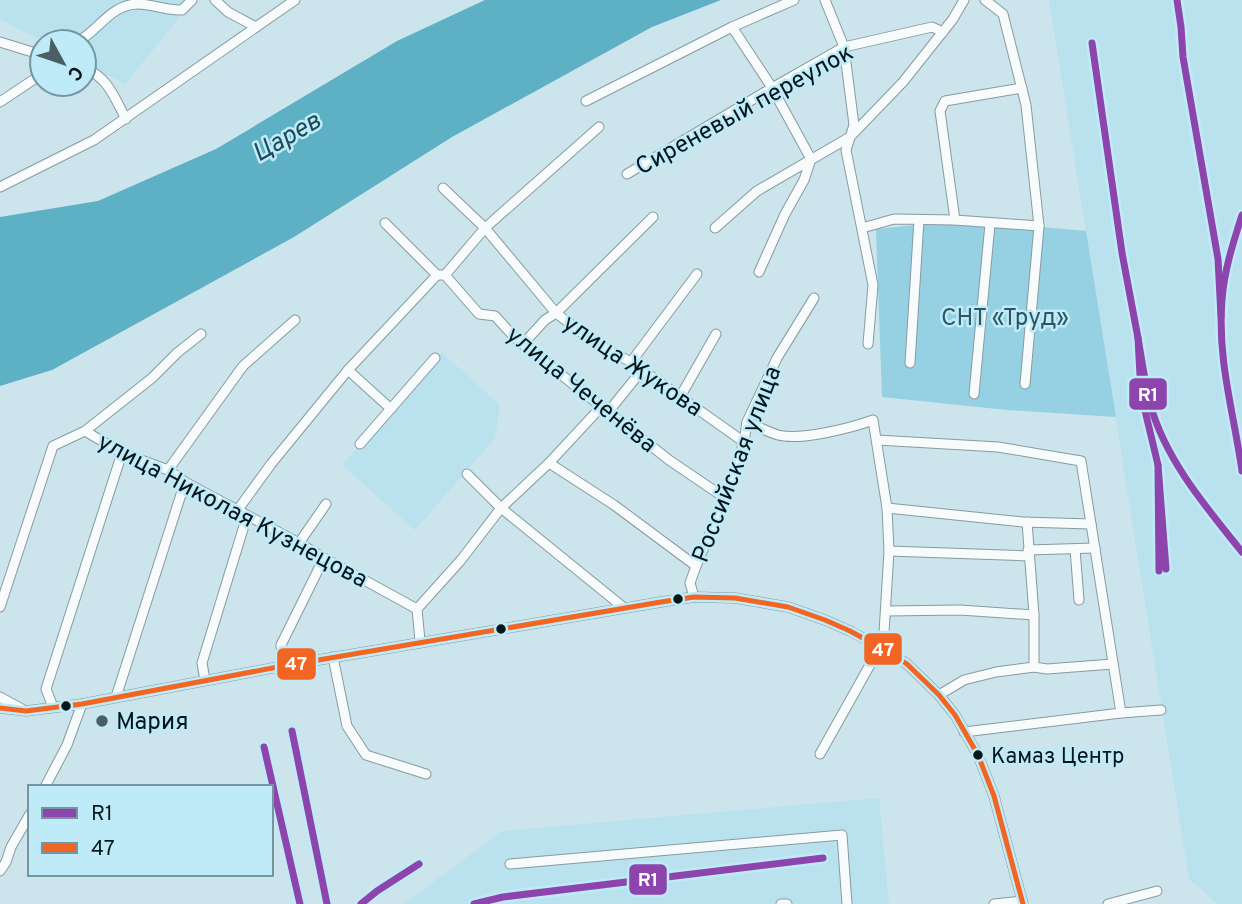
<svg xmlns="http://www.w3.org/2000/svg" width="1242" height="904" viewBox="0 0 1242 904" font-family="Overpass,sans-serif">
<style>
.built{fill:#bae2ee}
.green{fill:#95d1e3}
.water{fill:#5eb0c5}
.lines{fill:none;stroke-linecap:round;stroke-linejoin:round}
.minor-casing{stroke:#889aa0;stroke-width:11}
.minor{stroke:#f7fbfc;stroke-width:9}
.bus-1-casing{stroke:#bfebf8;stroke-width:10}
.bus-1{stroke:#f26522;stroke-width:5}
.rail-1-casing{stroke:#bfebf8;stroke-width:12}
.rail-1{stroke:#8e44ad;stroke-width:7}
.bus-dot{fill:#06161b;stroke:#bfebf8;stroke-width:2.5}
.poi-dot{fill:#4b5e64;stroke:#bfebf8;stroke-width:2.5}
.labels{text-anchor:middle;stroke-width:5;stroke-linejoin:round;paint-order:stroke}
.bus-label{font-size:22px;fill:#06161b;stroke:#bfebf8;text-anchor:start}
.street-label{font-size:24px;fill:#06161b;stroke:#bfebf8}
.park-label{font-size:24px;fill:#2b5663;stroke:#bfebf8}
.poi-label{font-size:24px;fill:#06161b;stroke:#bfebf8;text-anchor:start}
.water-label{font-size:26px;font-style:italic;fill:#1e4a57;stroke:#bfebf8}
.line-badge{stroke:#bfebf8;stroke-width:2.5}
.badge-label{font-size:19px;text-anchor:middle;font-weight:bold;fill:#fff}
</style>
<rect width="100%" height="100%" fill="#cce4eb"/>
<g class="built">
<path d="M0,0H194L125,84L84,62V42H45L0,19Z"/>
<path d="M1049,0H1242V904H1218L1189,879Z"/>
<path d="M442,353L500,405L495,438L415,530L342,465Z"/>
<path d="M879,798L889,904H404L502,831Z"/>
</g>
<path class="green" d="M921,222L1041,227L1086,231L1116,417L1007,410L882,397L876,229L916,225Z"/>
<path class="water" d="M485,0H721L652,27L452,137L294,237L52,370L0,386V217L98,201L216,149L397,41Z"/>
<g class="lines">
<defs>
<g id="minor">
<path d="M215,0L228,12L256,27"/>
<path d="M825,0L844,47L854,125L846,150L873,285L868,344"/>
<path d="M985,0L1003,14L1026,105L1039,226L1025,384"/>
<path d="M732,27L771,86L811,159L804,180L785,214L759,272"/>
<path d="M0,42L42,55"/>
<path d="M77,42C98,31 111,4 138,4C152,4 167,11 182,10L192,0"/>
<path d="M84,68C108,77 114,97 126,119"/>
<path d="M586,101L732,27L794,0"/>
<path d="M0,102L42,74"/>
<path d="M627,174L772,88L844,47L932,27L943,32"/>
<path d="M0,187L94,140L295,0"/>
<path d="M443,188L485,228L556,313L595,343L631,362L744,442"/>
<path d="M955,220L940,111L945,101L1022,88"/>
<path d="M385,223L437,275H445L479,314L495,316L516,339L669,460L725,498"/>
<path d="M715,228L757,191L850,137L903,82L953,19L964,0"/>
<path d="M862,228L894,219L955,220L1039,226"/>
<path d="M445,275L485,228L599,127"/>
<path d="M523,344L545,320L556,313L653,217"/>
<path d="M631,362L697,274"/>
<path d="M910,363L919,220"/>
<path d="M348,370L391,409"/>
<path d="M974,394L990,224"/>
<path d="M680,397L716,334"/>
<path d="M609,411L642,370"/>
<path d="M747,422C757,426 768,432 778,435C800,441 851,428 873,420L887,508L889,551L883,649"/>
<path d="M85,431L122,453L168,470L185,482L299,543L324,558L417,609"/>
<path d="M877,440L998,447L1081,461L1121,713"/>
<path d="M360,444L435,358"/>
<path d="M549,463L614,505L696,566"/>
<path d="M168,470L243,366L295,320"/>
<path d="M467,474L501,508L623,607"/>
<path d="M887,508L1023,522L1091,524"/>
<path d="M237,511L271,464L348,370L437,275"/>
<path d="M1027,522L1034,615V667"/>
<path d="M299,543L326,504"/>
<path d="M1075,549L1079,600"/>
<path d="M1028,550L1095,548"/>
<path d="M889,551L1029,556"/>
<path d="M694,597L690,583L696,566L725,498L744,442L747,422L777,358L814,298"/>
<path d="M0,607L53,446L85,431L152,378L177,353L201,334"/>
<path d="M886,611L960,610L1034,615"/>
<path d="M420,641L417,609L461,560L501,508L549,463L602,406"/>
<path d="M333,657L347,726L366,755L426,774"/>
<path d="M283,666L281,645L324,558"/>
<path d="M205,680L202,663L247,516"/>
<path d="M939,695L964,680L996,672L1034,667L1047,669L1113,664"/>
<path d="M0,697L22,709"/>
<path d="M116,697L185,482"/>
<path d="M53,707L46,689L122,453"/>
<path d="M0,708L26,711L82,704L283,666L661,602L694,597L735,598L788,607L825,620L850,631L883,649L907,664L939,695L955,715L978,755L994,796L1023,904"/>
<path d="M964,732L1121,713L1161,710"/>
<path d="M820,754L880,647"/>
<path d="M45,787L67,745L82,704"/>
<path d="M510,864L842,835L847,904"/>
<path d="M0,871L6,862L11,847L30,814"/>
<path d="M781,904H787"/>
<path d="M994,904L1022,901"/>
<path d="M1108,904L1157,891"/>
</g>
</defs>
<use href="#minor" class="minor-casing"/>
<use href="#minor" class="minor"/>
<defs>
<path id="bus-1" d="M0,708L26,711L82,704L283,666L661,602L694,597L735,598L788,607L825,620L850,631L883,649L907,664L939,695L955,715L978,755L994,796L1023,904"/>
</defs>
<use href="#bus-1" class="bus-1-casing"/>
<use href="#bus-1" class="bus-1"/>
<defs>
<g id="rail-1">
<path d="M1177,0L1181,27L1183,57L1218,259L1221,316"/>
<path d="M1092,43L1122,253L1138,338"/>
<path d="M1242,215C1233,243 1224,271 1222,300C1217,359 1234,414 1242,471"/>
<path d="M1158,465L1141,394L1138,338C1142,361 1145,384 1151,407C1167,462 1207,508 1242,552"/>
<path d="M1159,571L1158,465L1166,569"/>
<path d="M292,731L327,904"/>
<path d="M264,747L300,904"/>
<path d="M361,904L377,891L419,864"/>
<path d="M474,904L503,897L823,858"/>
</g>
</defs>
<use href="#rail-1" class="rail-1-casing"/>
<use href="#rail-1" class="rail-1"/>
</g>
<g class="bus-dot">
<circle cx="678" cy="599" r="6"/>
<circle cx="501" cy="629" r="6"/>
<circle cx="66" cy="706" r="6"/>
<circle cx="978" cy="755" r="6"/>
</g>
<circle class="poi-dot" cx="102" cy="721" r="7"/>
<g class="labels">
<g class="bus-label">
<text x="991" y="763">Камаз Центр</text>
</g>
<g class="street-label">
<text transform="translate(744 109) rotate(-29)" y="8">Сиреневый переулок</text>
<text transform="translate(633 365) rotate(34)" y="8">улица Жукова</text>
<text transform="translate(582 389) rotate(39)" y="8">улица Чеченёва</text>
<text transform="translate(736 464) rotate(-69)" y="8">Российская улица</text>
<text transform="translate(233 510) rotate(28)" y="8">улица Николая Кузнецова</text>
</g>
<g class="park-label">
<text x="1005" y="325">СНТ «Труд»</text>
</g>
<g class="poi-label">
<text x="116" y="729">Мария</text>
</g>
<g class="water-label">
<text transform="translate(286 136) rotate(-30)" y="9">Царев</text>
</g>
</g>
<g class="line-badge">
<rect x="1128" y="377" width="40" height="34" rx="7" fill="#8e44ad"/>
<rect x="863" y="632" width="40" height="34" rx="7" fill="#f26522"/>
<rect x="276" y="647" width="41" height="34" rx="7" fill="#f26522"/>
<rect x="628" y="863" width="40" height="33" rx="7" fill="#8e44ad"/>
</g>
<g class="badge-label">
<text x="1148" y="401">R1</text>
<text x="883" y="656">47</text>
<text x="296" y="670">47</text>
<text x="648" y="886">R1</text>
</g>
<rect x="28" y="785" width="245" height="91" fill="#bfebf8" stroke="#7596a0" stroke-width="2"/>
<rect x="42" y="808" width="35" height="10" fill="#8e44ad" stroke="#7596a0" stroke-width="2"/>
<text x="91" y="820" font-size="21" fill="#06161b">R1</text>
<rect x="42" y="843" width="35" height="10" fill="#f26522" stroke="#7596a0" stroke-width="2"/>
<text x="91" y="855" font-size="21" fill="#06161b">47</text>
<g transform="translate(63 63) rotate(130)"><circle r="33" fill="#bfebf8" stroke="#7596a0" stroke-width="2"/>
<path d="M0-5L12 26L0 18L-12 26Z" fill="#4b5e64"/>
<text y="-10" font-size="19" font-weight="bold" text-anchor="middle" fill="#06161b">С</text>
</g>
</svg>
